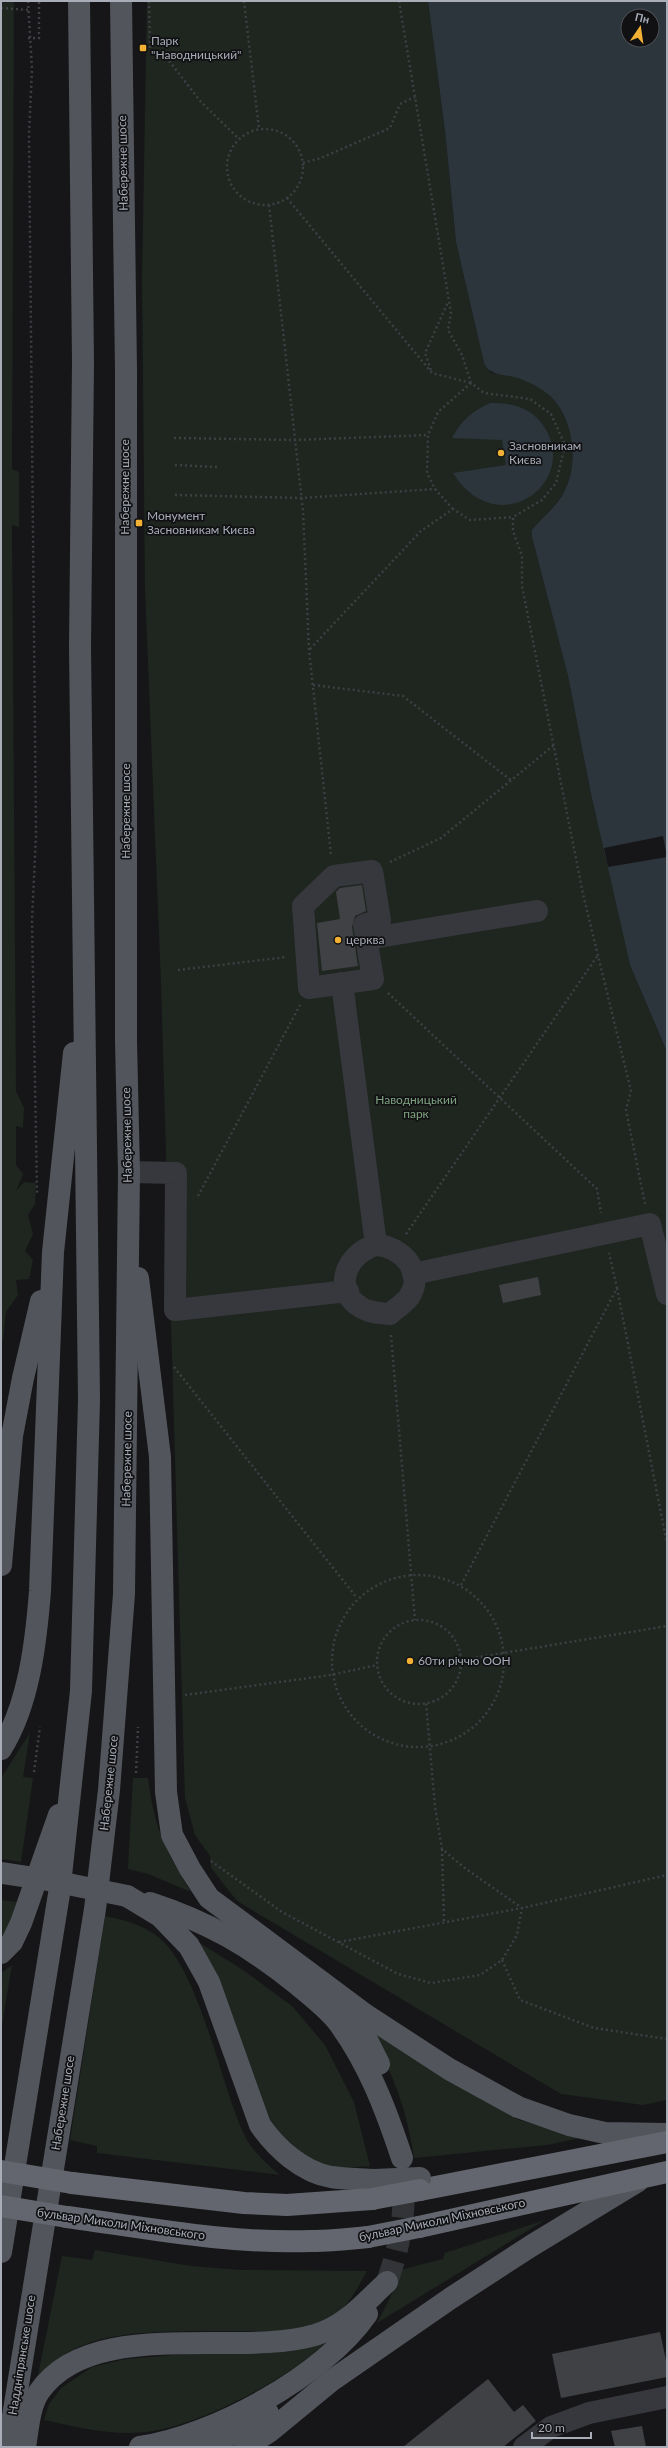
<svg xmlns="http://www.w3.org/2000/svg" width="668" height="2448" viewBox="0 0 668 2448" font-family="Lato,sans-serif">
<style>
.green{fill:#1e261f}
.water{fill:#2c353c;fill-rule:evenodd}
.pier{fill:#161618}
.building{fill:#404145}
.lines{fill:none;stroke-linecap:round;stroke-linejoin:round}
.major-tunnel{stroke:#333438;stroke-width:22;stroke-dasharray:22 11;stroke-linecap:butt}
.path{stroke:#3d3f44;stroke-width:2.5;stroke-dasharray:2 3;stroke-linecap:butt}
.minor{stroke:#37383d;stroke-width:22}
.major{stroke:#53555c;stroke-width:22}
.highway{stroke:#63666e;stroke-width:22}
.major-bridge{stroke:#53555c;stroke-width:22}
.highway-bridge{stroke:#63666e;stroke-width:22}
.poi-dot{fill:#f2b134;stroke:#111113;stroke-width:1.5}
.labels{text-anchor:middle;stroke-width:3.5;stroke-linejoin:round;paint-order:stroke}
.poi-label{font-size:12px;fill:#a8adb8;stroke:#111113;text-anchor:start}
.street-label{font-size:12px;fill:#a8adb8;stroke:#111113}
.park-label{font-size:12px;fill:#7fa381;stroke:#111113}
</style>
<rect width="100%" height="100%" fill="#161618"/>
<g class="green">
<path d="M1,1H14L12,469L19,472V527L12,525L16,1091L24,1108L23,1128L16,1126V1165L23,1174L16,1191L24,1182L36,1183L35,1204L28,1215L33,1234L25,1251L33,1260L29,1279L16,1280L18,1295L6,1312L3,1340L1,1341Z"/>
<path d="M147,1H428L445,131L456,242L484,363L491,373C513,374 539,383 554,400C574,423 578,464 565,490C556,508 539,518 532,537L568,676L591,794L630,965L667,1052V2100L643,2105L561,2094L237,1901L211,1868L210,1856L195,1835L185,1798L161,983L145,589L142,278Z"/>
<path d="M30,1733L23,1777L33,1778L21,1862L1,1859V1778Z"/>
<path d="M133,1778H148C154,1827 165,1850 191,1892L148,1874L128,1869Z"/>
<path d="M1,1900L16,1902L10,1923L1,1942Z"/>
<path d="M105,1916C124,1920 140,1924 156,1935C199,1967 220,2083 244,2134C251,2150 266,2163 280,2175L97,2153V2146L70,2140Z"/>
<path d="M195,1940L243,1970L292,2006L325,2045L354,2102L370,2166L344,2168L322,2166L301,2156L267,2119Z"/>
<path d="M12,1965L1,2031V1973Z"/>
<path d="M364,2022L438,2072L519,2120L585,2137L547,2145L414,2158C407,2108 390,2065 364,2022Z"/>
<path d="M545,2220L377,2323L390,2298L400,2270L443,2259L445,2253Z"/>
<path d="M95,2250L191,2266L241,2270L367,2271C357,2289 346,2311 326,2322C306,2332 279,2331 258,2331C207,2332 132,2327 86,2344C69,2350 51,2363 38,2375L62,2256L92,2260Z"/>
<path d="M326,2342C290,2378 197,2427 146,2432C112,2436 77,2427 44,2420L49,2404L61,2388L92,2367L126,2359Z"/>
</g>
<g class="water">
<path d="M428,1H667V1052L630,965L591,794L568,676L532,537V530C543,516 557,507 565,490C578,464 574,423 554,400C544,389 531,383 518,378C505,374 489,376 484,363L456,242L445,131ZM628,16H652V40H628Z"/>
<path d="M490,403C513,403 532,407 545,428C579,484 497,543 453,473L506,465L502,440L452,438C462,420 471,412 490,403Z"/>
</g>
<path class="pier" d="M663,836L667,857L608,867L604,848Z"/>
<g class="building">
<path d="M362,885L366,911L355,916L352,927L358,966L322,971L317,923L340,919L336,892L340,888Z"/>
<path d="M538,1277L541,1295L503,1303L499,1285Z"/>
<path d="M660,2332L667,2365V2377L561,2398L552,2354Z"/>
<path d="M488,2379L514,2412L523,2405L536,2421L503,2447H403Z"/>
<path d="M642,2426L646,2447H615L611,2431Z"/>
</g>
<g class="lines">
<path class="major-tunnel" d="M387,2282C400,2246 406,2212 403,2174"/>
<g class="path">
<path d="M28,1L32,69L29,134L36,835L32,920L37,1193"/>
<path d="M149,1L150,48L170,62L201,102L239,139"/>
<path d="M244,1L259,129"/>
<path d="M399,1L451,313L448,330L462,355L471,383L484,393L530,399L551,414L565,445L556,483L542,500L513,517V531L522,556V586L583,894L631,1091L626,1110L645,1204"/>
<path d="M1,8L28,10"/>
<path d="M28,38H39V1"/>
<circle cx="265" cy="167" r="38"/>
<path d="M303,163L321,158L390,128L400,104L415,97"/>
<path d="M287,198L432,373L471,383"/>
<path d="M269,205L303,511L309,650L331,855"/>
<path d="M431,370L425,353L448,302"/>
<path d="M174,438L294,440L428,435"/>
<path d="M175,465L218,467"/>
<path d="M175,495L302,498L435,489"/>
<path d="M453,509L435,489L427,473L428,435L438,412L471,383"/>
<path d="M310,649L421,531L453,509L470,520L513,517"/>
<path d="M313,685L403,696L512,781"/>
<path d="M390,862L441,838L554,745"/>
<path d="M178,970L287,957"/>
<path d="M388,993L597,1189L601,1213"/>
<path d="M198,1196L300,1005"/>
<path d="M406,1234L598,955"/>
<path d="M617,1288L667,1544"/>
<path d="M391,1335L415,1620"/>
<path d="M174,1367L357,1598"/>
<circle cx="418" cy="1661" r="86"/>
<path d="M461,1585L617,1288L609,1253"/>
<circle cx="419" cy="1662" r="42"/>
<path d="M461,1660L667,1626"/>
<path d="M185,1695L331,1675L377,1665"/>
<path d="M34,1772L40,1727"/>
<path d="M136,1773L138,1727"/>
<path d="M442,1849L444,1921"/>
<path d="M211,1861L282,1912L398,1974L431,1983L480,1975L502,1960L517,1935L522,1908L466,1869L442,1849L435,1807L426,1703"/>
<path d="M339,1942L522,1908L667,1875"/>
<path d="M502,1960L520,2000L594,2028L667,2039"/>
</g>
<g class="minor">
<path d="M372,871L380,920L364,925L373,979L309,988L303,906L334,876Z"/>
<path d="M366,939L537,911"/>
<path d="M342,983L376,1245"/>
<path d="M129,1172L176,1173L175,1310L348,1291"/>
<path d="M376,1245C401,1246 426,1272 409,1297C403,1305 396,1308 390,1314C380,1313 371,1313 362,1308C331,1291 346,1253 376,1245Z"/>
<path d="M413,1274L650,1224L667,1294"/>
<path d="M524,2447L551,2427L589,2413L667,2397"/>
</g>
<g class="major">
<path d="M138,1278L160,1457L166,1792L172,1835L190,1869L209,1898L366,2015L449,2069L518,2107L569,2125L605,2133L667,2134"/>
<path d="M1,1565L12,1436L23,1378L41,1301"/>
<path d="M1,1749C29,1705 36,1642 40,1591L53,1252L74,1053"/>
<path d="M127,1896L160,1916L189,1946L209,1982L260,2125C276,2148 302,2172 331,2177C345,2179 360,2179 374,2180"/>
<path d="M150,1903C208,1922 250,1946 298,1985C311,1996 327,2008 338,2022C369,2064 386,2110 402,2158"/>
<path d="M1,1953L12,1942L21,1923L59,1815"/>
<path d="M344,2009L364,2034L379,2064"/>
<path d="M1,2252L59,1894L81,1691L89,1400L80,647L83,363L79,1"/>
<path d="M8,2447L95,1909L109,1790L124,1594L129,1172L126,1041V371L121,1"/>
<path d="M25,2447C28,2430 29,2407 39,2392C91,2316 237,2358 315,2335C346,2326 364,2303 387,2282"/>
<path d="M140,2447C214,2436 324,2376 367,2314"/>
<path d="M199,2447L223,2439L268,2413"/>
<path d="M245,2447L269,2432L331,2381L451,2298L531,2246L638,2181"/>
</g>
<g class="highway">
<path d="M72,2183L244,2203L287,2205L372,2199"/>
<path d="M420,2190L667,2142"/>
<path d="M67,2217C147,2228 229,2244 311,2241C330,2241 349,2239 368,2237"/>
<path d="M419,2227L667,2172"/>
</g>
<g class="major-bridge">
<path d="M2,1873L48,1880L127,1896"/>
<path d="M374,2180L420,2178"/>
</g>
<g class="highway-bridge">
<path d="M1,2171L72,2183"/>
<path d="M372,2199L420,2190"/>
<path d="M1,2206L67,2217"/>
<path d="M368,2237L419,2227"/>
</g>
</g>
<g class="poi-dot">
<rect x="139" y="44" width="8" height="8" rx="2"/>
<circle cx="501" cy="453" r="4"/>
<rect x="135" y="519" width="8" height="8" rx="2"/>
<circle cx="338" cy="940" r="4"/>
<circle cx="410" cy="1661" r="4"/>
</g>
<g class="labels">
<g class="poi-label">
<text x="151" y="45">Парк<tspan x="151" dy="14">"Наводницький"</tspan></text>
<text x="509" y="450">Засновникам<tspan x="509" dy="14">Києва</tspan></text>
<text x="147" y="520">Монумент<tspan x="147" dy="14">Засновникам Києва</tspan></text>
<text x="346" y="944">церква</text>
<text x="418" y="1665">60ти річчю ООН</text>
</g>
<g class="street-label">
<text transform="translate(123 163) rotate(-91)" y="4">Набережне шосе</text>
<text transform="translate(125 487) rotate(-90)" y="4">Набережне шосе</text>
<text transform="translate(126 811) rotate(-90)" y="4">Набережне шосе</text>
<text transform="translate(127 1135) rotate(-91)" y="4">Набережне шосе</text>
<text transform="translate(127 1459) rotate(-89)" y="4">Набережне шосе</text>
<text transform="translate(109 1783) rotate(-84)" y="4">Набережне шосе</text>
<text transform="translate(63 2103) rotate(-81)" y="4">Набережне шосе</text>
<text transform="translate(442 2220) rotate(-12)" y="4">бульвар Миколи Міхновського</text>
<text transform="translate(121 2224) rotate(8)" y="4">бульвар Миколи Міхновського</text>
<text transform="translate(22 2355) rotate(-81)" y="4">Наддніпрянське шосе</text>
</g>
<g class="park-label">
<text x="416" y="1104">Наводницький<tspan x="416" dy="14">парк</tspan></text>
</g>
</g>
<rect width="668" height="2448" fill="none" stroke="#a8adb8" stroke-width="4"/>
<g transform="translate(640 28) rotate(13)"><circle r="19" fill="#111113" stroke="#4d4f55"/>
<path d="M0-3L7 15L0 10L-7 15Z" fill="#f2b134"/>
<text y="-6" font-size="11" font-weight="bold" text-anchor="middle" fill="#a8adb8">Пн</text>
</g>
<path d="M532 2432v6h59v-6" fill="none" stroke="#a8adb8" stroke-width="2"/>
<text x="538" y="2432" font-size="12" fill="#a8adb8" stroke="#111113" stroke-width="3" paint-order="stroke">20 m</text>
</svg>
